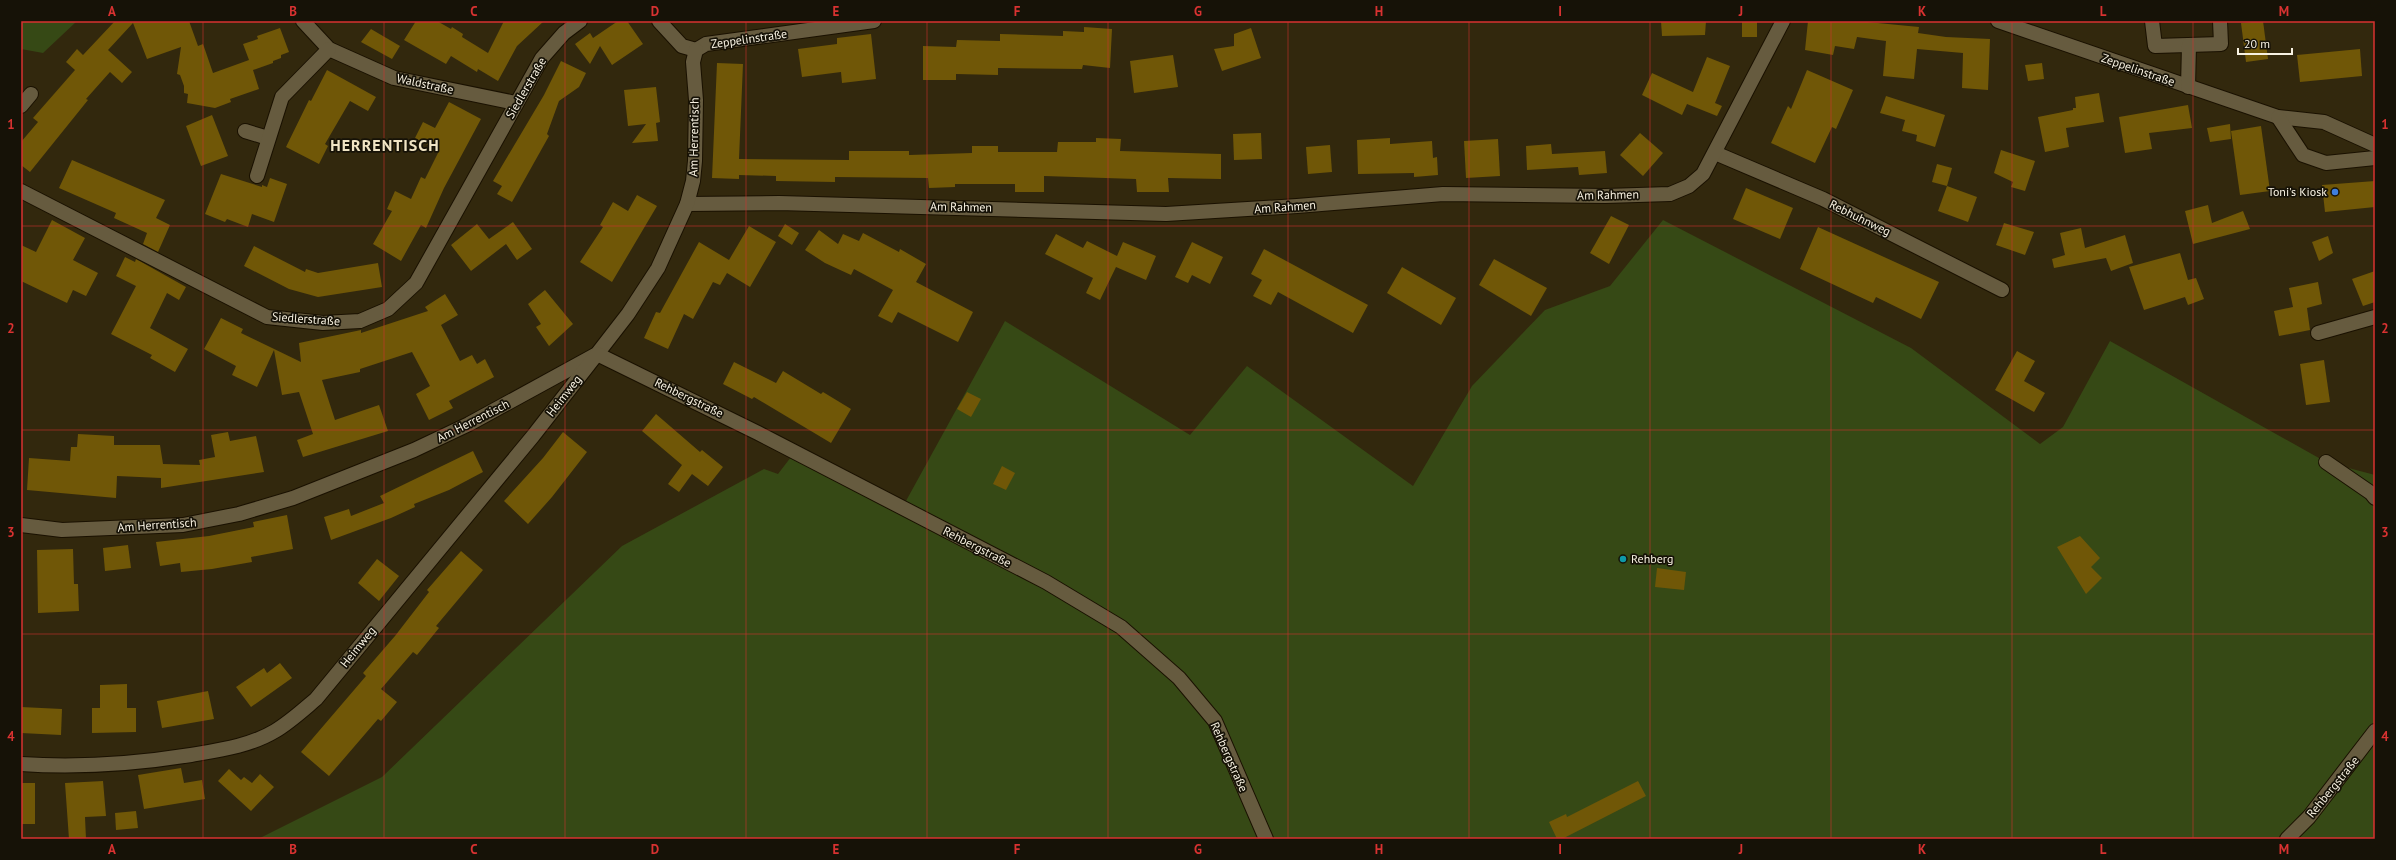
<svg xmlns="http://www.w3.org/2000/svg" width="2396" height="860" viewBox="0 0 2396 860" font-family="'PT Sans',sans-serif">
<style>
.green{fill:#364915}
.building{fill:#705707}
.lines{fill:none;stroke-linecap:round;stroke-linejoin:round}
.street-casing{stroke:#1a1100;stroke-width:16}
.street{stroke:#665b3f;stroke-width:14}
.grid{fill:none;stroke:#d83231;stroke-width:1;stroke-opacity:0.55}
.shop-dot{fill:#3f7fe0;stroke:#161207;stroke-width:1.5}
.culture-dot{fill:#0f9aa8;stroke:#161207;stroke-width:1.5}
.labels{text-anchor:middle;stroke-width:3.5;stroke-linejoin:round;paint-order:stroke}
.street-label{font-size:12px;fill:#f8f2e2;stroke:#161207}
.poi-label{font-size:12px;fill:#f8f2e2;stroke:#161207;text-anchor:end}
.district-label{font-size:16px;font-weight:bold;letter-spacing:1px;fill:#f0e4c4;stroke:#161207}
.neatline{fill:none;stroke:#d83231;stroke-width:1.5}
.grid-label{font-size:13px;text-anchor:middle;font-weight:bold;fill:#d83231}
</style>
<rect width="100%" height="100%" fill="#32280d"/>
<g class="green">
<path d="M21,21H77L43,53L21,49Z"/>
<path d="M1663,220L1911,348L2040,444L2063,427L2110,341L2326,462L2375,475V839H258L382,777L622,546L764,469L778,474L791,457L901,510L1005,321L1190,435L1247,366L1413,486L1472,386L1545,310L1610,286Z"/>
</g>
<g class="building">
<path d="M115,21H189L198,46L203,44L213,73L249,60L243,44L258,39L257,36L280,28L289,52L281,55V58L273,61V63L253,70L259,89L230,99L231,102L215,108L187,103L188,94L184,93V86L180,75L177,74L181,47L147,59L133,23L108,50L132,72L122,83L110,72L86,99L88,100L30,172L21,165V142L38,122L33,118L75,70L66,62L77,49L83,55Z"/>
<path d="M416,21H437L451,29L452,27L463,34L462,37L488,53L504,21H544L517,46L498,81L478,69L477,72L451,56L446,64L404,40Z"/>
<path d="M618,21H627L643,44L612,65L600,46L590,64L575,44L590,33L593,38Z"/>
<path d="M1661,21H1706L1705,35L1662,36Z"/>
<rect x="1742" y="21" width="15" height="16"/>
<path d="M1808,21H1857L1919,27L1918,33L1946,37L1990,39L1988,90L1962,88L1963,53L1917,49L1914,79L1883,76L1886,41L1857,37L1854,49L1835,46L1833,55L1805,50Z"/>
<path d="M2263,21L2268,59L2246,62L2241,23Z"/>
<path d="M1084,27L1112,29L1110,68L1083,65L1082,69L998,68V75L956,74V80H923V46L956,47L957,40L1000,41V34L1063,36V31L1084,32Z"/>
<path d="M1251,28L1261,58L1222,71L1214,49L1234,46V34Z"/>
<path d="M371,29L400,46L392,59L361,42Z"/>
<path d="M871,34L876,79L842,83L841,72L802,77L798,49L837,44V38Z"/>
<path d="M2360,49L2362,76L2300,82L2297,55Z"/>
<path d="M1173,55L1178,87L1134,93L1130,61Z"/>
<path d="M1707,57L1730,66L1715,103L1722,106L1717,116L1687,104L1682,115L1642,95L1652,73L1693,92Z"/>
<path d="M561,61L586,73L579,87L559,101L547,134L549,136L512,202L497,194L502,186L493,181L544,95Z"/>
<path d="M717,63L743,64L739,159L849,160V151H909V155L972,153V146H998V152H1057L1058,142H1096V138L1121,139L1120,151L1221,154V179L1168,178L1169,192H1137L1136,179L1044,176V192H1015V184H955V187L929,188L928,178L835,177V182L776,181V176L739,175V179L712,178Z"/>
<path d="M2042,63L2044,79L2028,81L2025,65Z"/>
<path d="M327,70L376,97L368,111L350,101L325,144L328,146L319,164L286,147L309,100L311,101Z"/>
<path d="M1807,70L1853,90L1836,129L1832,127L1815,163L1771,143L1788,106L1791,109Z"/>
<path d="M656,87L660,122L656,123L658,141L632,143L646,124L628,126L624,90Z"/>
<path d="M2099,93L2104,122L2066,128L2069,147L2045,152L2038,117L2073,110V108H2076L2075,97Z"/>
<path d="M1886,96L1945,115L1935,147L1916,141L1917,135L1902,131L1905,120L1880,113Z"/>
<path d="M449,102L481,119L444,188L426,228L421,225L401,261L373,244L392,211L387,209L395,191L411,199L421,177L425,179L439,151L415,138L423,122L435,128Z"/>
<path d="M2188,105L2192,128L2149,133L2152,149L2125,153L2119,117Z"/>
<path d="M212,115L228,156L201,166L186,126Z"/>
<path d="M2230,124L2231,139L2210,142L2207,128Z"/>
<path d="M2261,126L2270,191L2240,195L2231,131Z"/>
<path d="M1261,133L1262,159L1234,160L1233,134Z"/>
<path d="M1640,133L1663,153L1643,176L1620,155Z"/>
<path d="M1390,138V144L1432,141L1433,158L1437,157L1438,175L1414,177V173L1358,174L1357,140Z"/>
<path d="M1498,139L1500,176L1466,178L1464,141Z"/>
<path d="M1551,144L1552,154L1605,151L1607,173L1579,175L1578,167L1527,170L1526,146Z"/>
<path d="M1330,145L1332,172L1308,174L1306,147Z"/>
<path d="M2001,150L2035,161L2025,191L2011,187L2013,182L1994,173Z"/>
<path d="M72,160L165,200L156,218L170,225L158,252L143,244L147,233L114,218L116,213L59,188Z"/>
<path d="M1937,164L1952,168L1947,186L1932,182Z"/>
<path d="M221,174L262,187V185L267,187L270,178L287,184L274,222L252,214L248,227L227,219L225,222L205,214Z"/>
<path d="M2375,181V207L2325,212L2322,185Z"/>
<path d="M1947,186L1977,197L1968,222L1938,211Z"/>
<path d="M1746,188L1793,208L1780,239L1733,219Z"/>
<path d="M637,195L657,206L612,282L580,262L603,227L600,225L613,202L628,211Z"/>
<path d="M2208,205L2212,223L2243,211L2250,229L2193,244L2185,211Z"/>
<path d="M1611,216L1629,225L1609,264L1590,253Z"/>
<path d="M52,220L85,238L73,260L98,273L86,296L73,290L67,303L21,281V245L36,252Z"/>
<path d="M513,222L532,249L517,260L506,244L471,271L451,245L477,224L489,239Z"/>
<path d="M2004,223L2034,232L2025,255L1996,245Z"/>
<path d="M785,224L799,233L792,245L778,236Z"/>
<path d="M749,226L776,242L750,287L727,273L720,285L713,282L693,319L684,314L668,349L644,338L656,312L660,313L699,242L729,260Z"/>
<path d="M1818,227L1939,282L1921,319L1876,297L1873,303L1800,269Z"/>
<path d="M2081,228L2085,248L2125,235L2133,263L2111,271L2106,258L2054,268L2052,259L2065,255L2060,233Z"/>
<path d="M819,230L838,244L843,234L859,241L863,233L899,252L900,249L926,264L916,282L973,312L958,342L898,312L892,323L878,316L893,290L854,269L851,275L825,263L805,250Z"/>
<path d="M1056,234L1083,248L1087,241L1117,256L1123,242L1156,256L1146,280L1116,267L1100,300L1086,293L1093,278L1045,254Z"/>
<path d="M2328,236L2333,253L2319,261L2312,242Z"/>
<path d="M1192,242L1223,257L1210,284L1192,275L1188,283L1175,277Z"/>
<path d="M254,246L305,272L306,269L318,273L378,263L382,287L318,297L289,289L244,266Z"/>
<path d="M1264,249L1368,305L1353,333L1278,292L1271,305L1253,296L1262,280L1251,274Z"/>
<path d="M2180,253L2188,280L2196,278L2204,299L2188,305L2185,297L2144,310L2129,267Z"/>
<path d="M125,257L135,262L136,259L186,287L179,300L167,293L150,328L188,349L175,372L150,358L152,355L111,334L136,286L116,276Z"/>
<path d="M1494,259L1547,288L1531,316L1479,285Z"/>
<path d="M1402,267L1456,298L1441,325L1387,293Z"/>
<path d="M2375,271V302L2363,306L2352,279Z"/>
<path d="M2318,282L2322,304L2307,308L2310,330L2279,336L2274,311L2293,307L2289,288Z"/>
<path d="M545,290L573,324L549,346L536,327L541,324L528,304Z"/>
<path d="M445,294L458,315L441,325L460,361L472,355L477,364L485,359L494,377L449,401L453,408L429,420L416,394L430,386L412,352L360,369V372L322,380L335,420L379,405L388,431L303,457L297,440L313,434L299,392L282,395L274,350L257,387L232,375L236,366L204,349L221,318L243,329L241,333L301,362L299,343L361,330V333L428,311L425,307Z"/>
<path d="M2017,351L2035,361L2024,381L2045,393L2034,412L1995,390Z"/>
<path d="M2324,360L2330,402L2306,405L2300,364Z"/>
<path d="M734,362L776,383L783,371L821,394L823,392L851,409L831,443L754,397L752,399L723,384Z"/>
<path d="M967,392L981,399L971,417L957,409Z"/>
<path d="M656,414L700,452L702,450L723,467L708,486L692,474L679,492L668,484L682,465L642,431Z"/>
<path d="M228,432L230,441L256,436L264,472L161,488V478L117,476L116,498L27,490L29,458L70,461L71,447H77L78,434L114,436V445H160L163,464L200,465L199,460L215,457L211,435Z"/>
<path d="M563,432L587,452L552,497L528,524L504,501L543,458Z"/>
<path d="M473,451L483,472L449,490L414,504L415,507L391,518L331,540L324,517L349,509L351,516L384,503L380,496Z"/>
<path d="M1002,466L1015,473L1006,490L993,484Z"/>
<path d="M287,515L293,549L251,557L252,562L212,569L181,572L180,563L160,566L156,542L209,536L254,527L253,522Z"/>
<path d="M2080,536L2100,558L2091,567L2102,578L2086,594L2057,547Z"/>
<path d="M128,545L131,568L105,571L103,548Z"/>
<path d="M73,549L74,584H78L79,611L38,613L37,550Z"/>
<path d="M461,551L483,570L436,626L439,628L417,655L413,652L381,689L397,702L381,721L378,719L329,776L301,752L366,676L363,673L395,636L429,592L427,590Z"/>
<path d="M377,559L399,576L379,601L358,583Z"/>
<path d="M1657,568L1686,572L1684,590L1655,587Z"/>
<path d="M280,663L292,678L251,707L236,687L264,668L267,673Z"/>
<path d="M127,684V708H136V732L92,733V708H100V685Z"/>
<path d="M208,691L214,719L162,728L157,701Z"/>
<path d="M21,707L62,709L61,735L21,733Z"/>
<path d="M181,768L184,783L202,780L205,799L144,809L138,775Z"/>
<path d="M229,769L241,780L244,777L252,783L260,774L274,787L251,811L218,781Z"/>
<path d="M103,781L106,816L85,817L86,839H69L65,783Z"/>
<path d="M1638,781L1646,796L1562,839H1557L1549,822L1566,814L1567,817Z"/>
<rect x="21" y="783" width="14" height="41"/>
<path d="M136,811L138,828L116,830L115,813Z"/>
</g>
<g class="lines">
<defs>
<g id="street">
<path d="M303,21L329,49L394,78L516,103"/>
<path d="M659,21L682,46L696,50"/>
<path d="M1998,21L2278,117L2324,122L2375,145"/>
<path d="M2152,21L2155,46L2221,44L2220,21"/>
<path d="M696,50L706,44L874,21"/>
<path d="M2188,87L2189,45"/>
<path d="M21,106L31,94"/>
<path d="M2278,117L2303,155L2326,163L2375,158"/>
<path d="M245,131L268,138"/>
<path d="M1715,153L1823,199L2002,290"/>
<path d="M257,176L282,97L329,49"/>
<path d="M21,191L267,317L323,323L360,321L388,309L416,283L542,58L564,33L580,21"/>
<path d="M687,204L779,203L1166,214L1297,206L1443,194L1605,196L1670,194L1689,186L1703,174L1783,21"/>
<path d="M2318,333L2375,317"/>
<path d="M2326,462L2371,493L2375,498"/>
<path d="M21,525L62,530L183,525L239,514L293,498L414,450L469,424L597,354L628,314L658,268L687,204L693,181L695,161L696,100L693,62L696,50"/>
<path d="M21,764C78,768 134,764 191,755C220,750 250,746 275,731C290,722 303,710 316,699L533,436L597,354L758,433L1046,582L1121,627L1179,678L1215,721L1266,839"/>
<path d="M2287,839L2309,817L2375,731"/>
</g>
</defs>
<use href="#street" class="street-casing"/>
<use href="#street" class="street"/>
</g>
<path class="grid" d="M203,21V839M384,21V839M565,21V839M746,21V839M927,21V839M1108,21V839M1288,21V839M1469,21V839M1650,21V839M1831,21V839M2012,21V839M2193,21V839M21,226H2375M21,430H2375M21,634H2375"/>
<circle class="shop-dot" cx="2335" cy="192" r="4"/>
<circle class="culture-dot" cx="1623" cy="559" r="4"/>
<g class="labels">
<g class="street-label">
<text transform="translate(749 39) rotate(-8)" y="4">Zeppelinstraße</text>
<text transform="translate(2138 70) rotate(19)" y="4">Zeppelinstraße</text>
<text transform="translate(425 84) rotate(12)" y="4">Waldstraße</text>
<text transform="translate(526 88) rotate(-60)" y="4">Siedlerstraße</text>
<text transform="translate(694 137) rotate(-89)" y="4">Am Herrentisch</text>
<text transform="translate(1608 195) rotate(-1)" y="4">Am Rahmen</text>
<text transform="translate(961 207) rotate(1)" y="4">Am Rahmen</text>
<text transform="translate(1285 207) rotate(-4)" y="4">Am Rahmen</text>
<text transform="translate(1860 218) rotate(26)" y="4">Rebhuhnweg</text>
<text transform="translate(306 319) rotate(4)" y="4">Siedlerstraße</text>
<text transform="translate(564 396) rotate(-52)" y="4">Heimweg</text>
<text transform="translate(689 398) rotate(26)" y="4">Rehbergstraße</text>
<text transform="translate(473 421) rotate(-27)" y="4">Am Herrentisch</text>
<text transform="translate(157 525) rotate(-4)" y="4">Am Herrentisch</text>
<text transform="translate(977 547) rotate(27)" y="4">Rehbergstraße</text>
<text transform="translate(358 647) rotate(-51)" y="4">Heimweg</text>
<text transform="translate(1229 757) rotate(66)" y="4">Rehbergstraße</text>
<text transform="translate(2333 787) rotate(-51)" y="4">Rehbergstraße</text>
</g>
<g class="poi-label">
<text x="2327" y="196">Toni's Kiosk</text>
<text x="1631" y="563" text-anchor="start">Rehberg</text>
</g>
<g class="district-label">
<text x="385" y="151">HERRENTISCH</text>
</g>
</g>
<rect width="2396" height="860" fill="none" stroke="#161207" stroke-width="44"/>
<path d="M2238 48v6h54v-6" fill="none" stroke="#f8f2e2" stroke-width="2"/>
<text x="2244" y="48" font-size="12" fill="#f8f2e2" stroke="#161207" stroke-width="3" paint-order="stroke">20 m</text>
<rect x="22" y="22" width="2352" height="816" class="neatline"/>
<g class="grid-label">
<text x="112" y="16">A</text>
<text x="293" y="16">B</text>
<text x="474" y="16">C</text>
<text x="655" y="16">D</text>
<text x="836" y="16">E</text>
<text x="1017" y="16">F</text>
<text x="1198" y="16">G</text>
<text x="1379" y="16">H</text>
<text x="1560" y="16">I</text>
<text x="1741" y="16">J</text>
<text x="1922" y="16">K</text>
<text x="2103" y="16">L</text>
<text x="2284" y="16">M</text>
<text x="11" y="129">1</text>
<text x="2385" y="129">1</text>
<text x="11" y="333">2</text>
<text x="2385" y="333">2</text>
<text x="11" y="537">3</text>
<text x="2385" y="537">3</text>
<text x="11" y="741">4</text>
<text x="2385" y="741">4</text>
<text x="112" y="854">A</text>
<text x="293" y="854">B</text>
<text x="474" y="854">C</text>
<text x="655" y="854">D</text>
<text x="836" y="854">E</text>
<text x="1017" y="854">F</text>
<text x="1198" y="854">G</text>
<text x="1379" y="854">H</text>
<text x="1560" y="854">I</text>
<text x="1741" y="854">J</text>
<text x="1922" y="854">K</text>
<text x="2103" y="854">L</text>
<text x="2284" y="854">M</text>
</g>
</svg>
